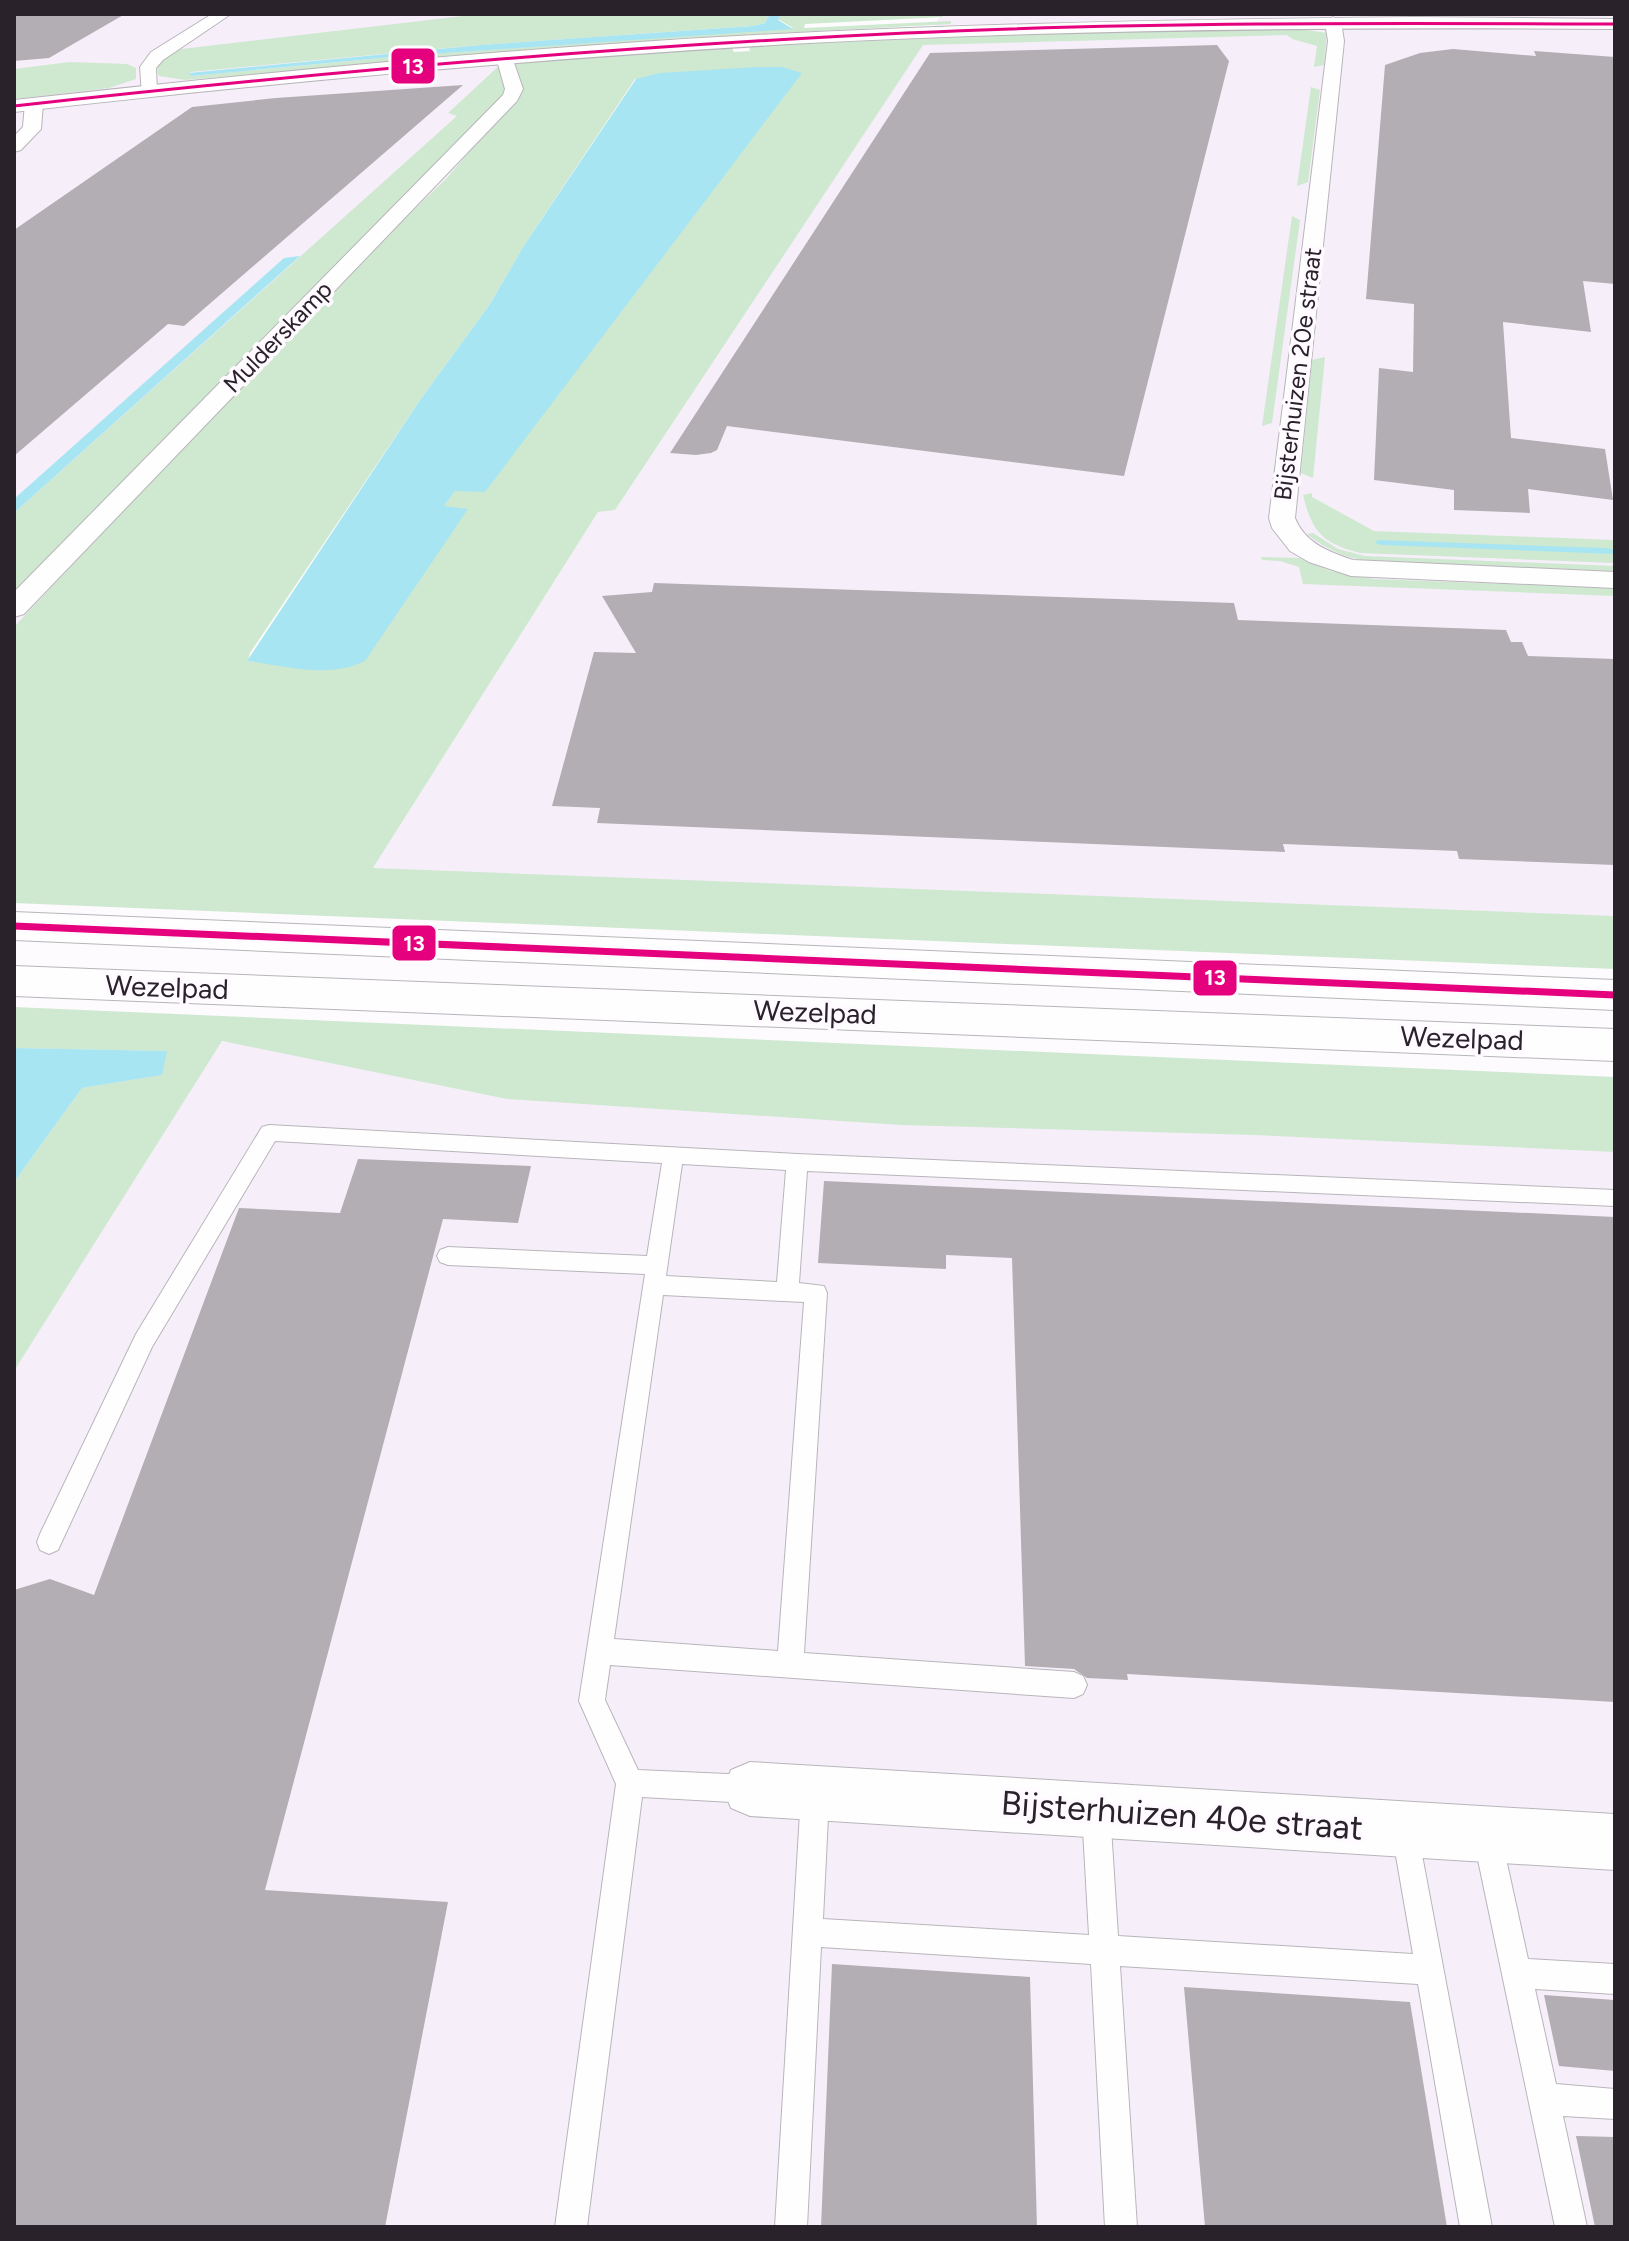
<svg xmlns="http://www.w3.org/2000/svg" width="1629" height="2241" viewBox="0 0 1629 2241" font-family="Figtree,sans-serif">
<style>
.industrial{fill:#f6effa}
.green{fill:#cfe8d0;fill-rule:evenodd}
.water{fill:#a8e5f2}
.building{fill:#b2aeb3}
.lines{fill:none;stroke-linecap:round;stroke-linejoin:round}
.lane-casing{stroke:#b8b5ba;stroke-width:2}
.street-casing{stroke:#b8b5ba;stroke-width:2}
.secondary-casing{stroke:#b8b5ba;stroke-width:2}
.highway-casing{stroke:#b8b5ba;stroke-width:2}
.lane{fill:#fffeff;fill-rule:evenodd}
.street{fill:#fffeff;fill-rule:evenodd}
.secondary{fill:#fffeff;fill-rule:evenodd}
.highway{fill:#fffeff;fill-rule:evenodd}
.bus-1-far1-casing{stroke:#fefaff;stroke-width:6}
.bus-1-casing{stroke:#fefaff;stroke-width:12}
.bus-1-far1{stroke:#e5007d;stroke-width:3}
.bus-1{stroke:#e5007d;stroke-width:7}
.labels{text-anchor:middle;stroke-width:7;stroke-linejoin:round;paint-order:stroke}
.far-street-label{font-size:24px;fill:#29222b;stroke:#fefaff}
.street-label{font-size:28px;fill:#29222b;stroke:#fefaff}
.near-street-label{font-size:34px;fill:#29222b;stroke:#fefaff}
.line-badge{stroke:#fefaff;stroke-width:3}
.badge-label{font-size:22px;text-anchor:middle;font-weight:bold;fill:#fff}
</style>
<rect width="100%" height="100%" fill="#fdfbfe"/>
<g class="industrial">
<path d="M14,14H883L610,31L14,690Z"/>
<path d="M942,14H1615V934L373,868L598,512L615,510Z"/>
<path d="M14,1030L1615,1123V2227H14Z"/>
</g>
<g class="green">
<path d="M480,14H770L765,23L753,26L480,45L190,72L193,76L403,56L793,28L778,19L781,14H941L943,17L805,24L804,28L951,21V24L669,39L185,80L159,76C154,64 164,58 173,50Z"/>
<path d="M1294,28L1327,33L1324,65L1314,67L1317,46L1292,39L1287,35L923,45L615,510L598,512L373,868L1615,916V969L14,903V627L344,276L446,179L516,97L511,63L731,47L734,52L750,51L749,47H734L1060,32ZM801,73L485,491H455L443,507L467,510L439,549L305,669L248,661L250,653L420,400L490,304L523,247L635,79Z"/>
<path d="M70,62L127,64L136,68V79L109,88L14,99V69Z"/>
<path d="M501,64L510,89L397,208L328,273L14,595V513L457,116L448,113Z"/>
<path d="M1311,87L1320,90L1308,182L1297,186Z"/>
<path d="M1292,216L1300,220L1272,423L1262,426Z"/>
<path d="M1325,357L1313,478L1301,473L1312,360Z"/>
<path d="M1312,493V497L1374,531L1615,540V563L1360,553C1322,543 1312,532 1303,495Z"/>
<path d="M1313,533L1338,549L1365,556L1615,566V571L1373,562C1348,559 1327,550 1307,534Z"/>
<path d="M1261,557L1299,558L1331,571L1374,579L1615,588V596L1303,584L1299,567L1280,561L1262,560Z"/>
<path d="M14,1007L1615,1077V1152L1254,1135L901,1125L507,1099L222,1041L14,1371V1182L82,1088L161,1075L166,1051L14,1048Z"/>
</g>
<g class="water">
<path d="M770,14H781L778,20L793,29L403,56L192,76L189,73L481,45L753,26L765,23Z"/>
<path d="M757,67H782L802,73L485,492L455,491L444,506L468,509L365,661C329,679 286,666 247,661L420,400L490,304L523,247L636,79L660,73Z"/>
<path d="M300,256L14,513V499L284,258Z"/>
<path d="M1378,540L1604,548L1612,549L1615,554L1381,545L1375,543Z"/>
<path d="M14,1048L167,1051L162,1075L82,1088L14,1182Z"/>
</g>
<g class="building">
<path d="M14,14H125L49,58L14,61Z"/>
<path d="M1217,45L1229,61L1124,476L727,426L717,450L711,453L696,455L670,453L930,53Z"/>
<path d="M1453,49L1536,56L1534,51L1615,57V284L1583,281L1591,332L1503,322L1511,438L1605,449L1613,500L1528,489L1530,513L1454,510V490L1374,480L1379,368L1413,372L1414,304L1366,299L1385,65L1420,53Z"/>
<path d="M463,85L184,326L168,324L14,456V230L192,107L276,98Z"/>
<path d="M654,583L1234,603L1238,620L1506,630L1511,642H1522L1528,656L1615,659V865L1459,859L1457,851L1283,844L1285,852L597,823L600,808L552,806L594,652L636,653L602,596L652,592Z"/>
<path d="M358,1159L531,1166L518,1223L443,1219L265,1890L448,1902L385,2227H14V1590L50,1579L94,1595L239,1208L340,1213Z"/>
<path d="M824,1181L1615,1217V1702L1127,1674L1128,1680L1087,1678L1074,1669L1025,1666L1012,1258L946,1255V1269L818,1263Z"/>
<path d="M832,1964L1030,1977L1037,2227H821Z"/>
<path d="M1184,1987L1410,2002L1447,2227H1205Z"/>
<path d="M1544,1995L1615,2000V2071L1559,2066Z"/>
<path d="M1576,2136L1615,2137V2227H1595Z"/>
</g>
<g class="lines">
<defs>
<g id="lane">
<path d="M269,1125L797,1154L1615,1190V1206L807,1171L799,1283L824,1286L827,1293L804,1653L1074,1672L1083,1676L1087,1685L1083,1694L1074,1698L610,1665L605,1700L638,1770L750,1775L760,1779L764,1789L760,1799L750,1803L642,1797L587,2227H555L616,1784L579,1701L645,1274L448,1265L440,1262L437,1256L440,1250L448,1247L647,1256L662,1163L275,1141L152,1347L58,1550L49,1554L40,1550L37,1542L40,1534L136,1334L262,1127ZM682,1164L786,1170L777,1282L666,1276ZM663,1295L804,1302L778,1651L614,1639Z"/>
<path d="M815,1782L825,1786L829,1796L823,1919L1089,1935L1082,1812L1086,1802L1096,1798L1106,1802L1110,1812L1118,1936L1413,1954L1392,1833L1396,1823L1406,1819L1416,1823L1492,2227H1460L1418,1984L1120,1966L1137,2227H1105L1091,1964L821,1947L807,2227H775L801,1796L805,1786Z"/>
<path d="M1487,1822L1497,1826L1501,1836L1528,1959L1615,1964V1994L1535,1989L1556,2084L1615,2089V2119L1563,2116L1587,2227H1555L1473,1836L1477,1826Z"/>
</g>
<g id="street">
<path d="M212,14H231L163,60L156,68L157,91L148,96L142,95L140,67L151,52Z"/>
<path d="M1333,17L1341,22L1344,41L1295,518C1305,543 1329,552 1353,560L1615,572V588L1351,576L1309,562L1290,551L1272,528L1269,518L1328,41L1325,22Z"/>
<path d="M504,52L512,57L523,89L517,101L24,614L14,617V592L503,95L505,89L496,57Z"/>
<path d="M34,98L43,103L41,129L21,150L14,152V136L23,127L25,103Z"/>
<path d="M750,1762L1615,1814V1870L750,1816L731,1808L723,1789L731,1770Z"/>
</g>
<path id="secondary" d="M1414,17L1615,19V29C1346,27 1077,29 809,43C543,58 279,82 14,112V100C213,78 411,58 611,44C878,25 1146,20 1414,17Z"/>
<g id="highway">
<path d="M14,912L1615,980V1010L14,940Z"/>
<path d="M14,966L1615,1029V1061L14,996Z"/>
</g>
</defs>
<use href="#lane" class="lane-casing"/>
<use href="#street" class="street-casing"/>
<use href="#secondary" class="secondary-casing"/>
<use href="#highway" class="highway-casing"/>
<use href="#lane" class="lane"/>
<use href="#street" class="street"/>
<use href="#secondary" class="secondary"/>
<use href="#highway" class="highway"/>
<defs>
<path id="bus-1-far1" d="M14,106C311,73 608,47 906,33C1142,22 1379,23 1615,24"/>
<path id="bus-1" d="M14,926L1615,995"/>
</defs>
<use href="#bus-1-far1" class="bus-1-far1-casing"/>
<use href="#bus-1" class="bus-1-casing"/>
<use href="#bus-1-far1" class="bus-1-far1"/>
<use href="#bus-1" class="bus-1"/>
</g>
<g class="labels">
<g class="far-street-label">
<text transform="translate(278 337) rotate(-46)" y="8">Mulderskamp</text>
<text transform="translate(1298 374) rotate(-83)" y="8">Bijsterhuizen 20e straat</text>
</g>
<g class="street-label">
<text transform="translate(167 987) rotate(2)" y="10">Wezelpad</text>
<text transform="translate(815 1012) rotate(2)" y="10">Wezelpad</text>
<text transform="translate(1462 1038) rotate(2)" y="10">Wezelpad</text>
</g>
<g class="near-street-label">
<text transform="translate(1182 1815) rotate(4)" y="12">Bijsterhuizen 40e straat</text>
</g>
</g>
<g class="line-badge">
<rect x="390" y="47" width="46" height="38" rx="8" fill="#e5007d"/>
<rect x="391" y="924" width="46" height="38" rx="8" fill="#e5007d"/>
<rect x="1192" y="959" width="46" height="38" rx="8" fill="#e5007d"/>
</g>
<g class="badge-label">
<text x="413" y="74">13</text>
<text x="414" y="951">13</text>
<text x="1215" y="985">13</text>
</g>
<rect width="1629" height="2241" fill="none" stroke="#29222b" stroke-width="32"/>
</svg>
